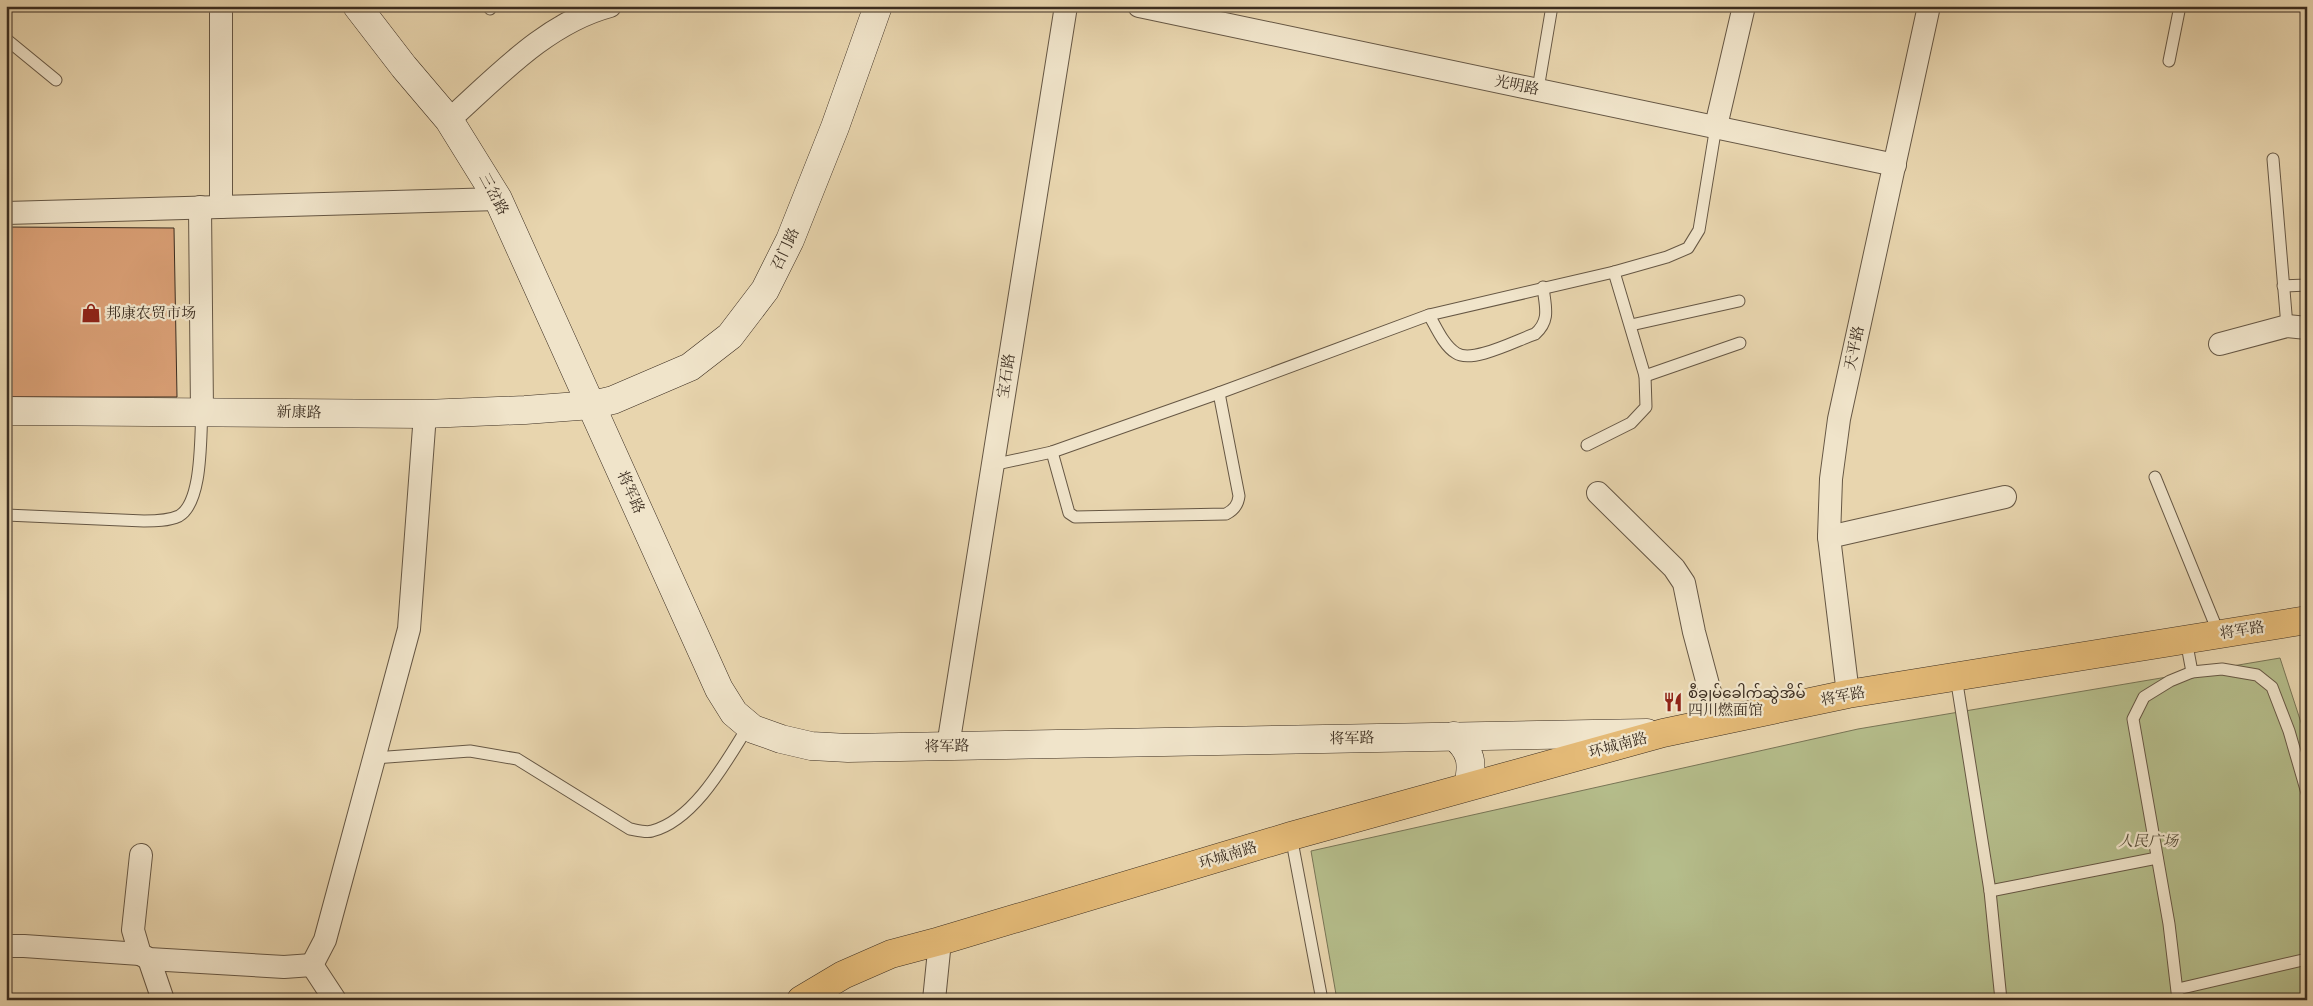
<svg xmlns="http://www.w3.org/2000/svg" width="2313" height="1006" viewBox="0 0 2313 1006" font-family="'Gentium Book Plus','Noto Serif SC','Noto Sans Myanmar',serif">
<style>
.green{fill:#b5bd8b;stroke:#787556}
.building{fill:#d99f75;stroke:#3b2d20}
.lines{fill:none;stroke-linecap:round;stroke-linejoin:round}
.lane-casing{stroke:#665744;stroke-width:13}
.street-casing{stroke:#665744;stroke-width:24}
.secondary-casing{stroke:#3b2d20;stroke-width:29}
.primary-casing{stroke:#3b2d20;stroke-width:29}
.lane{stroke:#f0e4ca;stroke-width:11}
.street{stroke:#f0e4ca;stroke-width:22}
.secondary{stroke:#f0e4ca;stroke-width:28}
.primary{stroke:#e4ba77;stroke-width:28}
.labels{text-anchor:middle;stroke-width:4.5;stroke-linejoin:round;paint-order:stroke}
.street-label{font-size:15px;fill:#3b2d20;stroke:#f0e4ca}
.poi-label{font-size:15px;fill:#3b2d20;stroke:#f0e4ca;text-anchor:start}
.park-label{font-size:15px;font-style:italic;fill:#534a35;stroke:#f0e4ca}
</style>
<rect width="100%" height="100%" fill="#e8d5ae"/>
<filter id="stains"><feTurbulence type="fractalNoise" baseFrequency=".004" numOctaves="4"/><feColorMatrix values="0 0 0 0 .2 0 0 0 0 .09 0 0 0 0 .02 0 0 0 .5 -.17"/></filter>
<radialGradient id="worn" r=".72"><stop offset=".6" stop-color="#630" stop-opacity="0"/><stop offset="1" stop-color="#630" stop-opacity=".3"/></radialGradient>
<path class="green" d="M2280,658L2307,741V1000H1337L1311,851L1858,729Z"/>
<path class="building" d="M6,227L174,228L177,397H6Z"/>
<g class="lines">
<defs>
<g id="lane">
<path d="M488,6L490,9"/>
<path d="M6,39L56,80"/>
<path d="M2169,61L2180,6"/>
<path d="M1538,89L1552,6"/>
<path d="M2273,159L2287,326"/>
<path d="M2283,286L2307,285"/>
<path d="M1429,315C1436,327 1444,346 1456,353C1472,364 1517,340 1535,334C1551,320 1545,306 1543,287"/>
<path d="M1631,325L1739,301"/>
<path d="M1645,376L1740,343"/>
<path d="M1587,445L1631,423L1646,407L1645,376L1614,272"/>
<path d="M1052,452L1069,513L1075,517L1226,514C1234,510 1238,505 1239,496L1219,393"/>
<path d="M992,465L1052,452L1219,393L1429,315L1614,272L1667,257L1688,248L1699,230L1716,126"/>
<path d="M2155,477L2219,634"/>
<path d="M6,515L144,521C155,521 168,521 179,516C203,502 200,437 202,412"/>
<path d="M2186,640L2192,672"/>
<path d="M1956,677L1990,891L2001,1000"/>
<path d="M374,758L470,751L517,759L630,829C636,830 646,833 652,831C695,820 727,760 749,725"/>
<path d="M1291,836L1322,1000"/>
<path d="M1990,891L2157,858"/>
<path d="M2178,989L2307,959"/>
<path d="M2178,1000L2169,924L2133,719L2144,697L2170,681L2192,672L2222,669L2257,675L2272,687L2289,731L2307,793"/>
</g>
<g id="street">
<path d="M221,6V207"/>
<path d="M1139,6L1895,165"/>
<path d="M449,120C497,77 546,23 610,6"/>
<path d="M1716,126L1744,6"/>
<path d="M200,207L202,411"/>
<path d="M6,213L498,199"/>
<path d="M2220,344L2287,326L2307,328"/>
<path d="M1598,493L1674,568L1684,583L1694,632L1718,722"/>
<path d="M1829,537L2005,497"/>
<path d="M1848,694L1829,537L1831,479L1839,419L1929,6"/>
<path d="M948,746L1066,6"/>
<path d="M141,855L133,930L140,954L149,959L284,967L312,965"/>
<path d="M6,946H24L140,954"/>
<path d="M149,959L163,1000"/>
<path d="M312,965L325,940L409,629L425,414"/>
<path d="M312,965L335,1000"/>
<path d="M934,1000L940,941"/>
</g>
<g id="secondary">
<path d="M357,6L404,67L449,120L498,199L719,689L734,713L753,729L781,739L811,746L848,748L1647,733"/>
<path d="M6,411L425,414L525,410L592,405L613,400L690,367L730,336L765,290L790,240L835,127L878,6"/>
<path d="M1454,736C1472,751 1473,764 1468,786"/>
</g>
<path id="primary" d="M801,1000L843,975L891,954L940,941L1291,836L1663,733L1848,694L2307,620"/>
</defs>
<use href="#lane" class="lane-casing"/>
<use href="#street" class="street-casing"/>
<use href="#secondary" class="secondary-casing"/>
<use href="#primary" class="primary-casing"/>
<use href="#lane" class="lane"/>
<use href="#street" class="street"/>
<use href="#secondary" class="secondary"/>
<use href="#primary" class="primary"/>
</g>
<defs>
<symbol id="shop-bare" viewBox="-9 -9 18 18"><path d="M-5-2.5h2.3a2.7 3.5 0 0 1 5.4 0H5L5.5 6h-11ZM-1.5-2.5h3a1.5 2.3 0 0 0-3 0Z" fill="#8f2418" stroke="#f0e4ca" stroke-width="2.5" paint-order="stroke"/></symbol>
<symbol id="restaurant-bare" viewBox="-9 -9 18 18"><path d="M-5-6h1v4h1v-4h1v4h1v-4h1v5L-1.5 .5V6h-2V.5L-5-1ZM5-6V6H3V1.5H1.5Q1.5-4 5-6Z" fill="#8f2418" stroke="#f0e4ca" stroke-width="2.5" paint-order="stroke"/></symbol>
</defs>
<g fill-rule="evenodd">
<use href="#shop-bare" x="77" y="299" width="28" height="28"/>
<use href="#restaurant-bare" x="1659" y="688" width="28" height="28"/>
</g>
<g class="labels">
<g class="street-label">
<text transform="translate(1517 85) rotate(12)" y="5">光明路</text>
<text transform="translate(494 194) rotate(62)" y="5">三岔路</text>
<text transform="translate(785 249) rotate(-65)" y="5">召门路</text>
<text transform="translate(1854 348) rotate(-78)" y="5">天平路</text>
<text transform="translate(1006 376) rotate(-81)" y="5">宝石路</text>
<text transform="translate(299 412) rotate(1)" y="5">新康路</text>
<text transform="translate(631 492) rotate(66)" y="5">将军路</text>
<text transform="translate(2242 630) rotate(-9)" y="5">将军路</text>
<text transform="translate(1843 696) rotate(-11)" y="5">将军路</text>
<text transform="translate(1352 738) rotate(-1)" y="5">将军路</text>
<text transform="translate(1618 745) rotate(-15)" y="5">环城南路</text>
<text transform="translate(947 746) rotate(-1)" y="5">将军路</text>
<text transform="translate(1228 855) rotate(-17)" y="5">环城南路</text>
</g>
<g class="poi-label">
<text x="106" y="318">邦康农贸市场</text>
<text x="1688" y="698">စီချွမ်ခေါက်ဆွဲအိမ်<tspan x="1688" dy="17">四川燃面馆</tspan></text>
</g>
<g class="park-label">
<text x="2148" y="846">人民广场</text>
</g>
</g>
<rect width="2313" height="1006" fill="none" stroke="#e8d5ae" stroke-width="25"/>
<rect x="8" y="8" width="2298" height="991" fill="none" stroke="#3b2d20" stroke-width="2.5"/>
<rect x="12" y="12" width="2288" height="981" fill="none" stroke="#3b2d20"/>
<rect width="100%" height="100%" filter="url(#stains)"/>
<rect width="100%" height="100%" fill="url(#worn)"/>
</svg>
